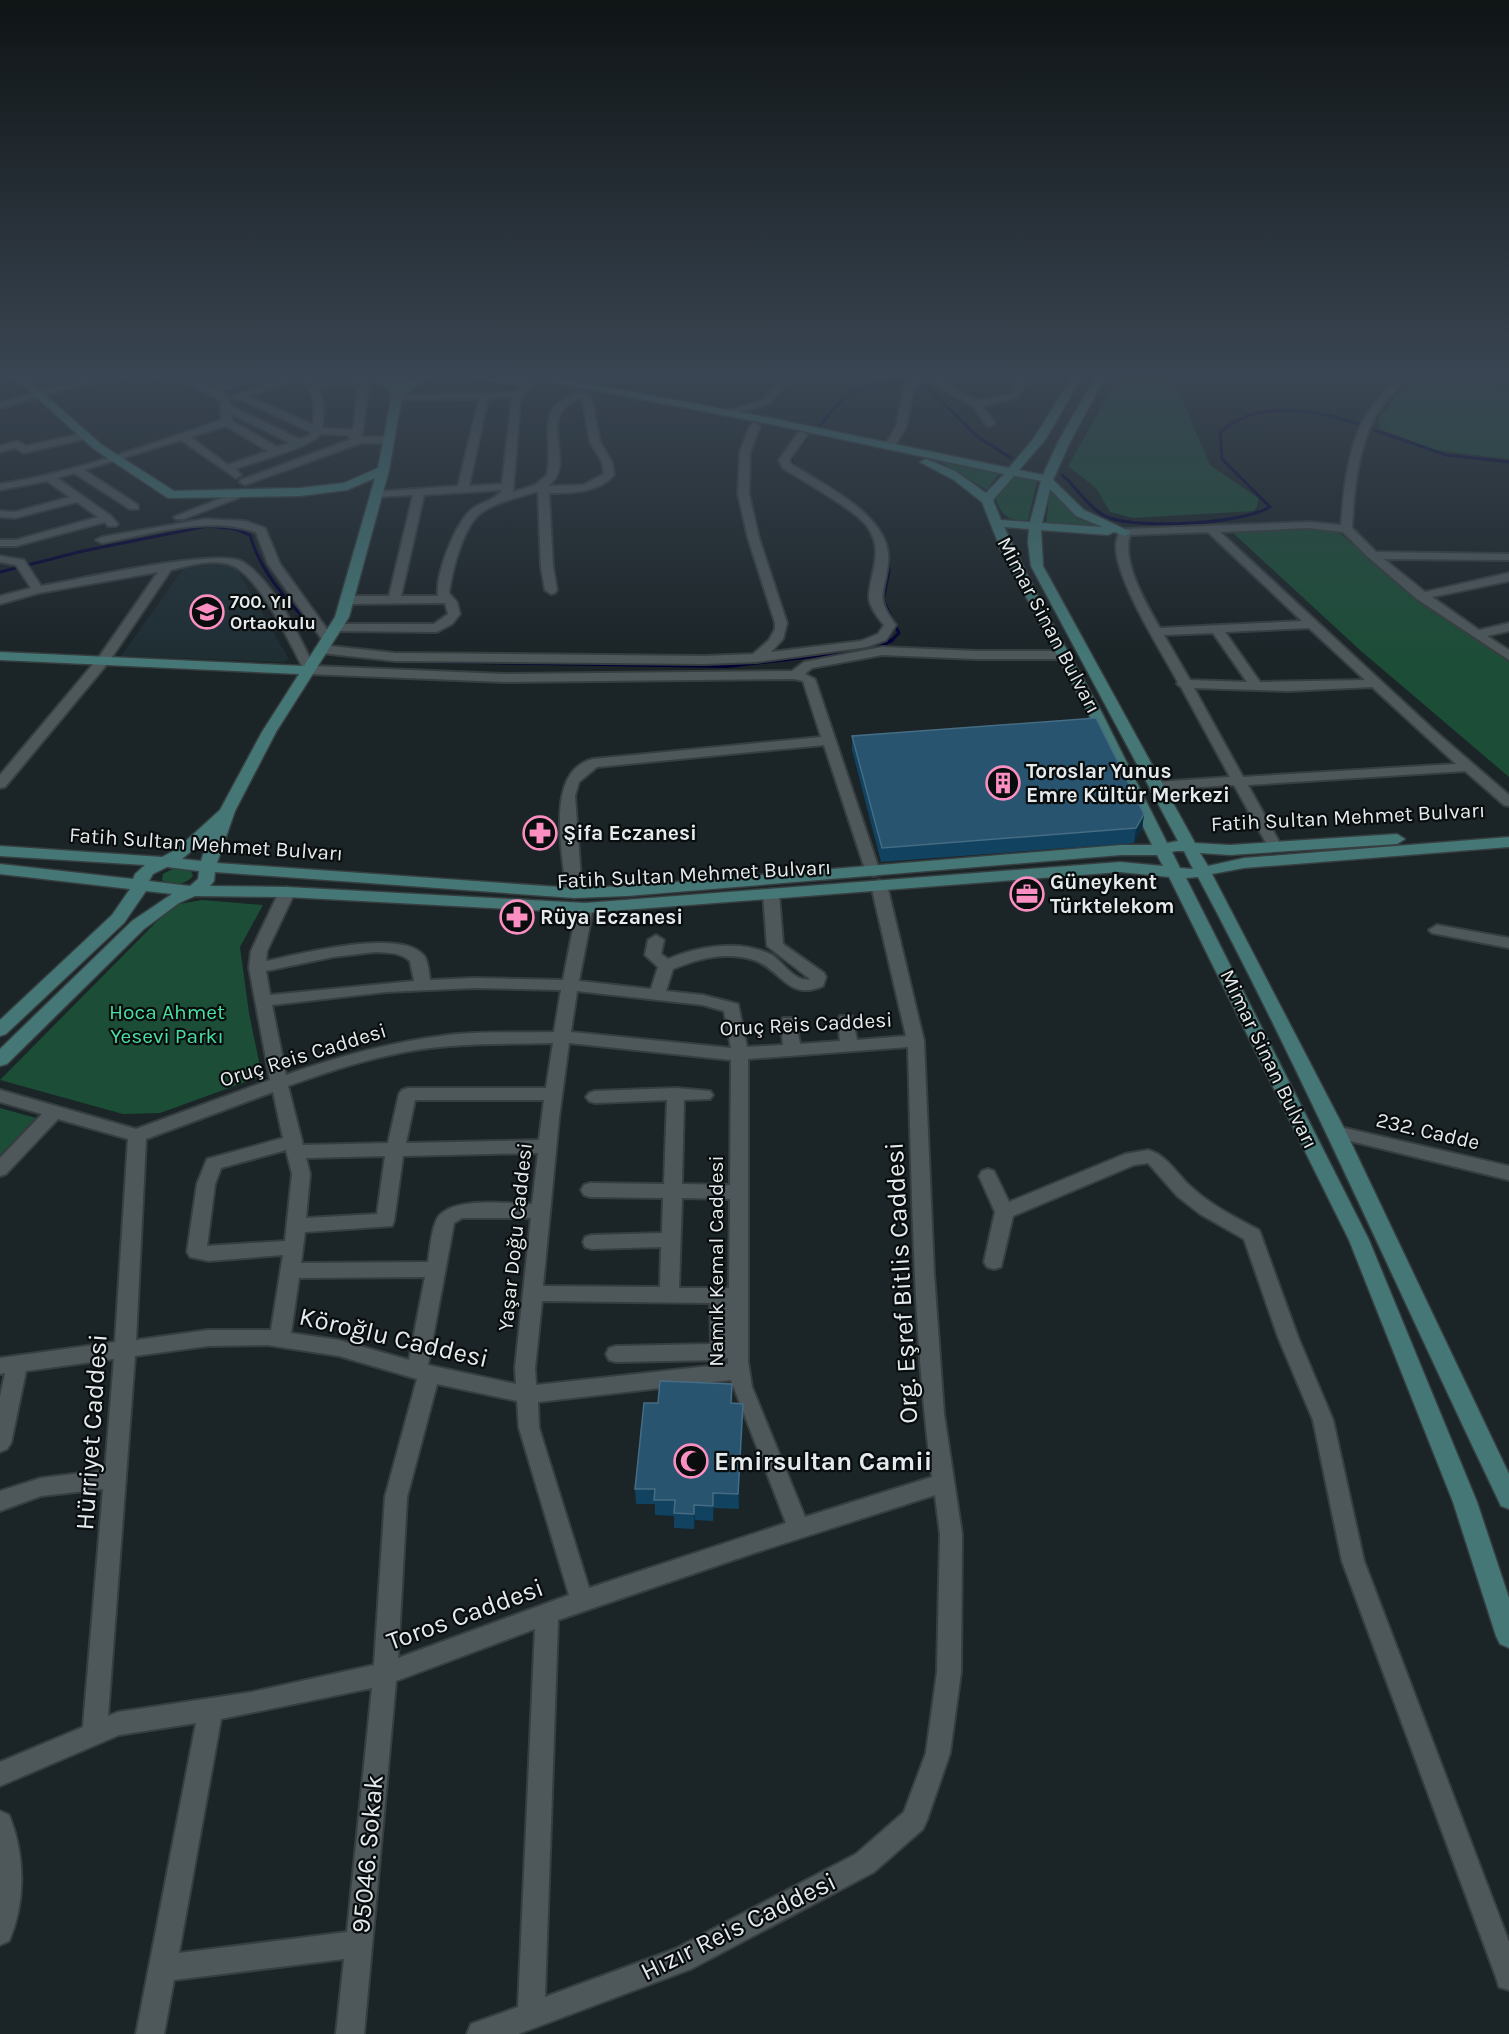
<svg xmlns="http://www.w3.org/2000/svg" width="1509" height="2034" viewBox="0 0 1509 2034" font-family="Karla,sans-serif">
<style>
.built{fill:#1e2e33}
.green{fill:#1c4d37}
.lines{fill:none;stroke-linecap:round;stroke-linejoin:round}
.stream-far1{stroke:#040036;stroke-width:3}
.stream{stroke:#040036;stroke-width:4}
.street-casing{stroke:#373e40;stroke-width:4}
.secondary-casing{stroke:#373e40;stroke-width:3}
.street{fill:#4e585b;fill-rule:evenodd}
.secondary{fill:#447776;fill-rule:evenodd}
.wall{fill:#114260}
.shaded-wall{fill:#0b2e43}
.building{fill:#28546f;stroke:#456c83;stroke-width:1.5}
.labels{text-anchor:middle;stroke-width:4.5;stroke-linejoin:round;paint-order:stroke}
.far-poi-label{font-size:18px;font-weight:bold;fill:#e5ebed;stroke:#090d0e;text-anchor:start}
.street-label{font-size:21px;fill:#e5ebed;stroke:#090d0e}
.poi-label{font-size:21px;font-weight:bold;fill:#e5ebed;stroke:#090d0e;text-anchor:start}
.park-label{font-size:21px;fill:#4ae0a2;stroke:#090d0e}
.near-street-label{font-size:26px;fill:#e5ebed;stroke:#090d0e}
.near-poi-label{font-size:26px;font-weight:bold;fill:#e5ebed;stroke:#090d0e;text-anchor:start}
</style>
<rect width="100%" height="100%" fill="#1b2427"/>
<path class="built" d="M219,563H228L235,566L289,659L284,662L121,656L183,569Z"/>
<g class="green">
<path d="M1120,374H1171L1210,465L1258,498L1257,507L1254,511L1133,518L1110,512L1096,488L1068,466Z"/>
<path d="M1415,374H1451L1509,387V459L1436,450L1380,429L1378,419Z"/>
<path d="M934,458L1001,471L987,490Z"/>
<path d="M1021,477L1033,479L1037,482L1028,520C1010,522 1001,516 996,499L1011,478Z"/>
<path d="M1050,490L1073,514L1106,529L1046,526Z"/>
<path d="M1309,529L1337,531L1410,593L1509,660V777L1361,651L1232,532Z"/>
<path d="M176,867L190,868L193,876C185,885 171,888 162,880L163,874Z"/>
<path d="M202,900L263,905L240,947L249,1013L262,1076L160,1113L123,1114L0,1080L173,905Z"/>
<path d="M0,1108L36,1118L0,1155Z"/>
</g>
<g class="lines">
<g class="stream-far1">
<path d="M920,385L932,392L978,437L1011,458"/>
<path d="M819,427C848,390 855,385 902,383"/>
<path d="M1374,430L1446,455L1509,462"/>
<path d="M798,469L791,461L792,456L806,439"/>
<path d="M1062,475C1077,487 1091,512 1110,518C1141,529 1242,524 1270,507L1222,459L1220,433C1256,398 1319,410 1361,425"/>
<path d="M858,508L878,528L886,544L889,572L883,600L899,633L891,641"/>
<path d="M0,572L83,551L208,526L235,529L250,535C261,574 288,601 315,630"/>
</g>
<g class="stream">
<path d="M349,655L397,661"/>
<path d="M417,661L727,666L874,649L892,640"/>
</g>
<defs>
<g id="street">
<path d="M12,374L21,376L0,383V377Z"/>
<path d="M109,374H163L188,379L212,388L253,374H268L220,392L228,398L231,406L299,439L309,436L311,432L240,399L235,400L230,397L293,374H304L314,382L364,378L369,381L362,437H389L394,440L389,443H361L245,485L240,482L241,480L352,439L347,435L320,434C314,446 252,463 235,469L241,475L236,478L181,440L84,470L138,505V509H130L74,473L57,478L111,516L118,524L116,526H108L105,522L16,546H0V540H16L98,517L77,502L15,518L0,517V511L15,512L70,497L47,481L0,490V484C75,473 149,444 222,420L220,401C150,354 73,389 0,408V402L91,377ZM298,379C314,391 317,406 313,425L249,396ZM359,384L353,430L322,428L324,406L318,387ZM231,414L290,443L277,447L232,421ZM226,426L268,451L228,465L190,437Z"/>
<path d="M785,374H795L769,404L725,416L720,413L763,400Z"/>
<path d="M916,374H929L934,377L969,374L941,381L977,401L1010,394L1022,374H1032L1017,398L982,406L995,423L990,426L986,425L973,406L924,379L914,387L906,427L894,447H886L885,445L896,427L904,386Z"/>
<path d="M1400,374H1410C1400,387 1388,397 1379,410C1358,443 1354,490 1352,528L1376,552L1509,554V560L1384,559L1425,592L1509,573V581L1432,597L1479,630L1509,623V631L1487,636L1509,650V660L1417,599L1368,557L1343,532L1308,528L1220,532L1435,731L1509,795V806L1504,805L1465,771L1248,785L1282,847L1275,851L1270,850L1234,785L1157,790L1150,786L1157,782L1230,777L1181,687L1177,684L1178,682C1161,651 1115,579 1116,545C1116,541 1118,536 1119,532L1125,529L1308,522L1341,525C1344,488 1348,443 1369,411C1378,397 1390,386 1400,374ZM1208,532L1302,621L1160,628C1147,605 1121,562 1130,535ZM1309,628L1365,680L1260,682L1225,632ZM1213,633L1247,682L1190,680L1164,635ZM1372,687L1456,764L1243,777L1194,688L1288,691Z"/>
<path d="M527,382L535,384L525,393L520,402L513,492L535,485L547,475C555,437 531,406 581,391L591,395L600,442L612,462L614,475C598,493 571,493 549,493L553,567L557,590L555,593L551,594L545,590L541,567L538,492H535C517,498 499,501 482,512C463,525 452,571 449,593L457,602L460,614L452,624L437,632L331,631L329,628L335,624H434L448,614L445,603L347,604L341,600L347,596H389L413,495L376,497L371,494L372,492L458,486L479,399L397,400L394,399V395L516,392ZM582,397L590,442L602,462L604,474L583,485L548,486C580,461 531,416 582,397ZM488,398H512L502,484L469,486ZM502,490C495,501 480,502 471,510C455,524 435,575 438,596H401L424,495Z"/>
<path d="M755,423L760,426L750,452L749,494L759,538L787,623L783,639L771,652L861,641L878,634L884,625C878,618 869,606 869,597C870,571 885,551 867,526C854,509 803,481 783,468L779,460L798,433L802,432L807,435L789,460L791,464C823,485 892,516 888,561C886,593 873,595 896,625L886,640L867,647L756,662L704,664L395,661L321,653L315,649L321,645L395,653L704,656L753,654L769,640L775,629V623L748,538L738,494L740,452L750,426Z"/>
<path d="M84,433L89,436L88,438L24,453L15,448L0,452V446L17,441L26,446Z"/>
<path d="M239,491L244,494L243,496L184,519H176L174,517Z"/>
<path d="M205,519L245,521L265,528L280,564L334,639L332,642H324L268,564L256,532C207,515 151,534 102,543L96,540L102,537Z"/>
<path d="M0,556L24,560L41,586C77,580 219,547 243,562C274,582 298,634 314,666L504,674L792,671L804,662L882,647L977,651H1063L1069,655L1063,659H977L882,655L812,668L805,674L815,679L880,872L878,875L873,876L866,872L824,745L597,767L579,782L575,796L582,893L574,898L566,893C564,856 543,771 593,759L821,737L803,681L794,679L504,682L310,674L304,670C290,643 259,575 231,565C213,558 188,566 171,570L108,663L5,787L0,788V775L99,657L158,572L39,593L0,604V596L31,588L16,565L0,562Z"/>
<path d="M879,880L887,885L924,1041L934,1273L944,1414L962,1534L961,1672L950,1753L927,1820L923,1829L874,1872L691,1969L518,2034H467L471,2024L518,2007L535,1629L396,1681L364,2034H336L344,1959L174,1980L164,2034H136L196,1723L119,1735L0,1786V1762L83,1727L103,1489L41,1496L0,1511V1491L41,1478L105,1470L114,1359L26,1371L11,1443L7,1449L0,1452V1397L5,1373L0,1374V1358L115,1342L128,1139L58,1119L6,1174L0,1176V1158L42,1114L0,1102V1090L136,1129L270,1080L249,968L251,951L279,892L287,887L295,892L267,951L266,961C297,955 404,926 425,957C428,963 429,973 430,980L474,978L563,980L577,908L585,903L593,908L579,981L651,989L658,967L645,955L648,940L656,935L664,940L661,954L668,959C698,946 741,939 772,955C783,962 795,983 810,979L767,946L763,894L771,889L779,894L783,944L824,973L826,977L823,986C788,1002 781,969 754,960C726,951 699,958 673,969L666,991L703,995L738,1004L747,1047L783,1045L781,1022L783,1018H795L800,1044L840,1041L838,1020L840,1016H852L857,1040L906,1036L871,885ZM375,952C389,953 400,952 410,961L414,981L270,995L266,971L333,957ZM474,988L561,990L554,1032C519,1033 483,1031 448,1035C392,1042 339,1056 286,1075L272,1005L386,992ZM577,991L703,1005L724,1011L731,1048L571,1032ZM553,1043L546,1088H408L402,1090L399,1094L388,1143L303,1145L288,1086C341,1067 394,1050 450,1046C484,1043 519,1044 553,1043ZM569,1043L731,1060L730,1185L682,1184L684,1100L710,1099L713,1095L710,1091L676,1088L595,1091L589,1093L586,1097L589,1101L595,1103L667,1100L664,1184L590,1183L584,1185L581,1190L584,1195L590,1197L663,1198L662,1233L592,1235L585,1237L583,1242L585,1247L592,1249L661,1247L660,1287L543,1286L559,1118ZM908,1047C912,1191 913,1335 932,1477L805,1517L752,1387L748,1362V1059ZM273,1092L283,1138L207,1159L197,1184L187,1252L190,1257L209,1261L283,1255L271,1330H208L136,1340L146,1139ZM415,1100H544L539,1140L406,1143ZM286,1150L292,1174L285,1241L207,1246L215,1184L221,1168ZM538,1153L532,1204C508,1204 447,1195 436,1221C431,1233 430,1249 428,1262L301,1263L305,1232L392,1226L394,1221L403,1156ZM385,1156L377,1214L306,1218L310,1174L306,1158ZM682,1198L730,1199L729,1288H679ZM462,1218H531L515,1368L516,1384L428,1365L454,1223ZM425,1277L409,1360L339,1340L291,1333L299,1278ZM542,1301L710,1303L711,1344L616,1346L609,1348L606,1354L609,1360L616,1362L721,1360L728,1358V1364L536,1385L535,1368ZM267,1345L339,1356L417,1379L385,1497L374,1665L252,1692L118,1712L108,1716L135,1356L208,1346ZM731,1380L786,1523L589,1588L539,1428L538,1402ZM437,1384L517,1401L519,1428L569,1595L398,1658L407,1497ZM935,1495L940,1534L937,1672L926,1753L904,1812L856,1854L675,1949L545,1997L558,1620L754,1553ZM372,1688L347,1932L179,1953L221,1719Z"/>
<path d="M1437,925L1509,938V948L1432,933L1429,930Z"/>
<path d="M1336,1126L1509,1166V1180L1330,1136L1327,1132L1330,1128Z"/>
<path d="M1148,1150C1167,1155 1176,1173 1190,1186C1210,1205 1235,1217 1259,1230L1261,1235L1298,1337L1333,1420L1364,1561L1509,1942V1990L1499,1987L1496,1977L1342,1561L1313,1420L1278,1337L1244,1239L1200,1214L1177,1196L1148,1163L1134,1165L1013,1216L1001,1267L994,1269L987,1267L984,1262L995,1212L979,1176L982,1171L988,1169L994,1171L1009,1202L1125,1154Z"/>
<path d="M0,1811L9,1815C25,1854 26,1902 9,1941L0,1945Z"/>
</g>
<g id="secondary">
<path d="M10,374H21L102,445L174,491L300,488L344,483L378,468L392,394L371,374H382L394,385L396,374H406L404,385C417,376 427,374 443,374L422,382L402,396L389,470L349,617L276,732L235,811L217,863L574,888L627,886L1121,845H1152L1088,713L1001,550L982,502L954,480L920,462L926,459L955,471L986,493L1004,474L770,424L549,382L509,377L504,374L549,376L770,418L1009,468L1034,438L1074,374H1084L1045,440L1019,470L1043,475L1058,442L1097,374H1107L1070,442L1053,480L1084,510L1131,532L1125,536L1114,532L1108,535L1041,530L1043,566L1195,843L1230,845L1397,834L1405,839L1397,844L1230,855L1200,853L1208,866L1244,858L1509,837V847L1244,868L1212,874L1346,1132L1509,1474V1509L1501,1506C1400,1296 1308,1083 1198,877L1186,878L1369,1240L1477,1502L1509,1598V1648L1500,1644L1496,1636L1453,1502L1349,1240L1169,877L1120,872L585,913L287,897L195,896L179,903L144,929L7,1064L0,1066V1049L132,921L172,894L146,891L124,923L6,1034L0,1036V1020L112,915L130,889L0,874V864L133,879L135,874L145,865L0,856V846L162,857L177,849L220,810L262,732L299,674L0,660V652L304,666L335,617L375,478L347,490L300,496L168,498L94,449ZM1014,476L1041,481L1030,522L1001,520L993,500ZM1050,489L1076,516L1103,527L1042,523ZM1004,527L1029,529L1028,542L1031,566L1178,841L1167,843L1102,713L1044,609ZM209,836L201,861L182,859ZM1176,851H1184L1193,869L1180,868L1172,852ZM1121,855H1157L1163,866L1120,862L585,903L287,887L210,886L214,881L215,872L574,898L627,896ZM167,867L199,871L198,879L190,886L149,881L153,874Z"/>
<path d="M460,374C477,374 514,373 527,383L522,386L465,377Z"/>
</g>
</defs>
<use href="#street" class="street-casing"/>
<use href="#secondary" class="secondary-casing"/>
<use href="#street" class="street"/>
<use href="#secondary" class="secondary"/>
</g>
<g class="wall">
<path d="M852,736L1144,814L1142,829L1134,843L881,862L852,750Z"/>
<path d="M732,1403L743,1404L739,1509L714,1508L713,1521L695,1520L694,1529L674,1528V1516L655,1515V1504H636L635,1489Z"/>
</g>
<g class="shaded-wall">
<path d="M1144,814L1142,829L1134,843L1136,828Z"/>
<path d="M743,1404V1419L739,1509L738,1494Z"/>
<path d="M713,1493L714,1508L713,1521Z"/>
<path d="M694,1505L695,1520L694,1529Z"/>
</g>
<g class="building">
<path d="M1096,718L1144,814L1136,828L882,848L852,736Z"/>
<path d="M660,1381L732,1384L731,1403L743,1404L738,1494L713,1493V1506L694,1505V1514L674,1513L675,1500H654L655,1489H635L644,1403H658Z"/>
</g>
<linearGradient id="sky" x2="0" y2="1"><stop stop-color="#0f1415"/><stop offset="0.57" stop-color="#394552"/><stop offset="1" stop-color="#394552" stop-opacity="0"/></linearGradient>
<rect width="1509" height="659" fill="url(#sky)"/>
<defs>
<symbol id="school-ring" viewBox="-11 -11 22 22"><circle r="9.5" fill="#090d0e" stroke="#fc8fc1" stroke-width="1.5"/><path d="M0-5L7-2L0 1L-7-2ZM-4 1L0 2.5L4 1V4Q0 6-4 4Z" fill="#fc8fc1"/></symbol>
<symbol id="building-ring" viewBox="-11 -11 22 22"><circle r="9.5" fill="#090d0e" stroke="#fc8fc1" stroke-width="1.5"/><path d="M-4-6H4V6H1V3H-1V6H-4ZM-2.5-4.3h1.7v1.8h-1.7ZM.8-4.3h1.7v1.8H.8ZM-2.5-1h1.7V.8h-1.7ZM.8-1h1.7V.8H.8Z" fill="#fc8fc1"/></symbol>
<symbol id="pharmacy-ring" viewBox="-11 -11 22 22"><circle r="9.5" fill="#090d0e" stroke="#fc8fc1" stroke-width="1.5"/><path d="M-2-6h4v4h4v4h-4v4h-4v-4h-4v-4h4Z" fill="#fc8fc1"/></symbol>
<symbol id="office-ring" viewBox="-11 -11 22 22"><circle r="9.5" fill="#090d0e" stroke="#fc8fc1" stroke-width="1.5"/><path d="M-6-3h4V-5.5h4V-3h4V5H-6ZM-1-4.5V-3h2v-1.5ZM-6 0V1H6V0Z" fill="#fc8fc1"/></symbol>
<symbol id="mosque-ring" viewBox="-11 -11 22 22"><circle r="9.5" fill="#090d0e" stroke="#fc8fc1" stroke-width="1.5"/><path d="M3.5-4.9A6 6 0 1 0 3.5 4.9A5 5 0 1 1 3.5-4.9Z" fill="#fc8fc1"/></symbol>
</defs>
<g fill-rule="evenodd">
<use href="#school-ring" x="188" y="593" width="38" height="38"/>
<use href="#building-ring" x="984" y="764" width="38" height="38"/>
<use href="#pharmacy-ring" x="521" y="814" width="38" height="38"/>
<use href="#office-ring" x="1008" y="875" width="38" height="38"/>
<use href="#pharmacy-ring" x="498" y="898" width="38" height="38"/>
<use href="#mosque-ring" x="672" y="1442" width="38" height="38"/>
</g>
<g class="labels">
<g class="far-poi-label">
<text x="230" y="608">700. Yıl<tspan x="230" dy="21">Ortaokulu</tspan></text>
</g>
<g class="street-label">
<text transform="translate(1049 625) rotate(62)" y="7">Mimar Sinan Bulvarı</text>
<text transform="translate(1348 817) rotate(-3)" y="7">Fatih Sultan Mehmet Bulvarı</text>
<text transform="translate(206 844) rotate(4)" y="7">Fatih Sultan Mehmet Bulvarı</text>
<text transform="translate(694 874) rotate(-3)" y="7">Fatih Sultan Mehmet Bulvarı</text>
<text transform="translate(806 1024) rotate(-3)" y="7">Oruç Reis Caddesi</text>
<text transform="translate(303 1055) rotate(-17)" y="7">Oruç Reis Caddesi</text>
<text transform="translate(1269 1059) rotate(64)" y="7">Mimar Sinan Bulvarı</text>
<text transform="translate(1428 1131) rotate(13)" y="7">232. Cadde</text>
<text transform="translate(515 1237) rotate(-84)" y="7">Yaşar Doğu Caddesi</text>
<text transform="translate(716 1261) rotate(-90)" y="7">Namık Kemal Caddesi</text>
</g>
<g class="poi-label">
<text x="1026" y="778">Toroslar Yunus<tspan x="1026" dy="24">Emre Kültür Merkezi</tspan></text>
<text x="563" y="840">Şifa Eczanesi</text>
<text x="1050" y="889">Güneykent<tspan x="1050" dy="24">Türktelekom</tspan></text>
<text x="540" y="924">Rüya Eczanesi</text>
</g>
<g class="park-label">
<text x="167" y="1019">Hoca Ahmet<tspan x="167" dy="24">Yesevi Parkı</tspan></text>
</g>
<g class="near-street-label">
<text transform="translate(901 1283) rotate(-93)" y="9">Org. Eşref Bitlis Caddesi</text>
<text transform="translate(394 1337) rotate(13)" y="9">Köroğlu Caddesi</text>
<text transform="translate(91 1432) rotate(-86)" y="9">Hürriyet Caddesi</text>
<text transform="translate(465 1614) rotate(-20)" y="9">Toros Caddesi</text>
<text transform="translate(367 1854) rotate(-85)" y="9">95046. Sokak</text>
<text transform="translate(738 1926) rotate(-26)" y="9">Hızır Reis Caddesi</text>
</g>
<g class="near-poi-label">
<text x="714" y="1470">Emirsultan Camii</text>
</g>
</g>
</svg>
